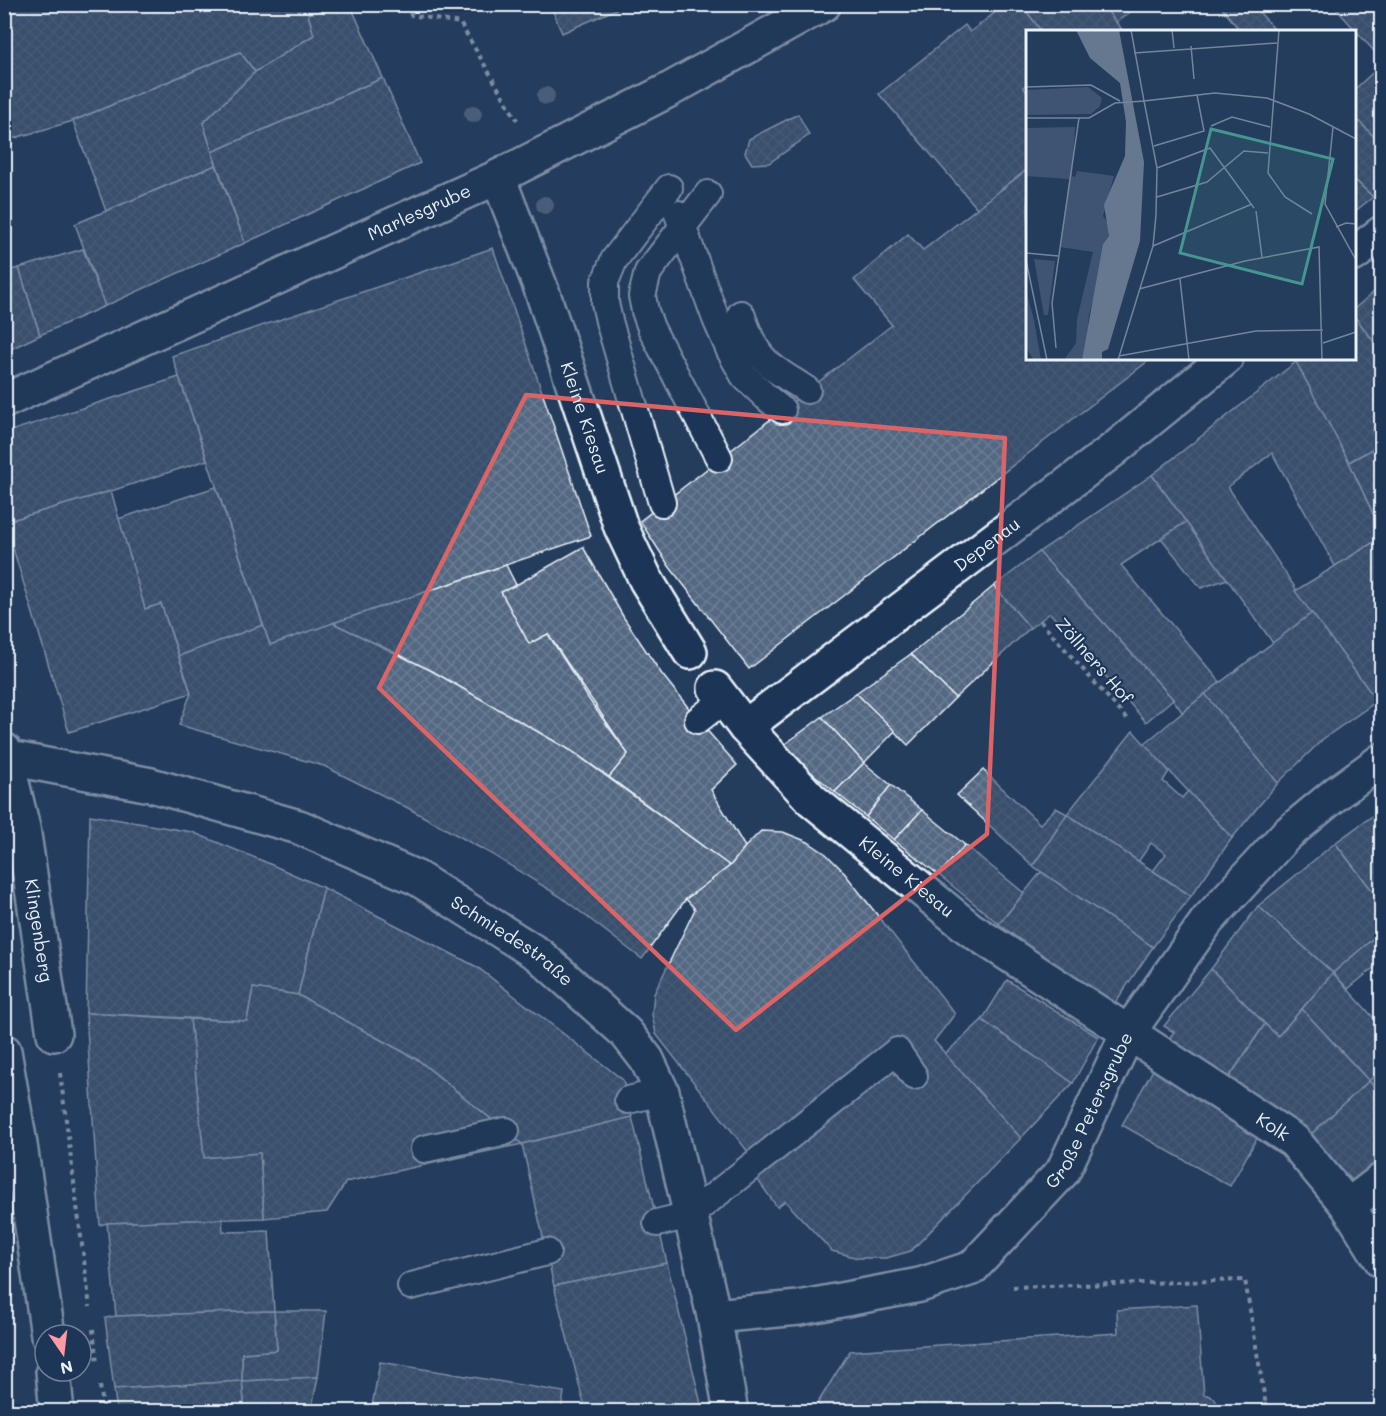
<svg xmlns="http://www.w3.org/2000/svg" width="1386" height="1416" viewBox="0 0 1386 1416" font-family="Mali,sans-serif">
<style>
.building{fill:url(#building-cross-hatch);stroke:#e8f1f8;stroke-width:1.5}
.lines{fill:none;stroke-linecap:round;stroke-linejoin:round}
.lane-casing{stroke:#e8f1f8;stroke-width:30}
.street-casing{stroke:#e8f1f8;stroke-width:38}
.path{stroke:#e8f1f8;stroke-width:4;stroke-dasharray:4.5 4.5;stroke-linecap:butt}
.lane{stroke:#1d3557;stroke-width:26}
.street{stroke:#1d3557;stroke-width:33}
.tree{fill:#74869c}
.marked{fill:none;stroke:#db6466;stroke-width:4.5;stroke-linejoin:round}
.labels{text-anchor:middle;stroke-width:4.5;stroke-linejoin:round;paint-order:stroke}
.street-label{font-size:18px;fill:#e8f1f8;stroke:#1d3557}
.inset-road{fill:none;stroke:#73859b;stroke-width:1.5}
.view{fill:#459590;fill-opacity:0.15;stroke:#459590;stroke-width:3}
.inset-edge{fill:none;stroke:#e8f1f8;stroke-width:3}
</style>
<defs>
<pattern id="building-cross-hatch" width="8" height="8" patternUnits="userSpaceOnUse" patternTransform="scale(1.5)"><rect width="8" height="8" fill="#536782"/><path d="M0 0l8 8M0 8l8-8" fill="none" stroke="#6c7d94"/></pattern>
</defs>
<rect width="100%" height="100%" fill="#253d5d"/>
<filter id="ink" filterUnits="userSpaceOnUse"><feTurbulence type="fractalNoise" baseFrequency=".0167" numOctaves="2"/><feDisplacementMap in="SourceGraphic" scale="12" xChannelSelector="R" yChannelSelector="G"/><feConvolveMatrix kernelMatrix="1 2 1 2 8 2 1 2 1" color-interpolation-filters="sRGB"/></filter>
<g filter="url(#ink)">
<g class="building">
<path d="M4,4H319L320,11L308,14L314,35L255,72L240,52L73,121L8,140L4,127Z"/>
<path d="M319,4H350L383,78L212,152L203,123L255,72L314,35L308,14L320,11Z"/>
<path d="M550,4H628L562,33Z"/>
<path d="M1006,4H1021L1042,32H1028V83L1023,87L1028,93V169L977,208L879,94L965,25L970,32Z"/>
<path d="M1021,4H1102L1124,32H1042Z"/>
<path d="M1102,4H1142L1116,22Z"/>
<path d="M1219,4H1252L1277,32H1241Z"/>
<path d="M1332,4H1382V60Z"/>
<path d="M240,52L255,72L203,123L216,165L106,211L73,121Z"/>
<path d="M1382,64V145L1354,116V90Z"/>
<path d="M383,78L420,163L245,243L212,152Z"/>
<path d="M798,114L809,135L769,163L752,164L745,153L749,139Z"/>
<path d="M1354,116L1382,145V190L1373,197L1354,179Z"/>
<path d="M216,165L245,243L105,306L75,224Z"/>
<path d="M1028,169V358H1152L749,669L669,566L640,521L892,325L854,280L908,234L923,250Z"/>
<path d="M1354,179L1373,197L1354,212Z"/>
<path d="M493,248L591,536L270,645L172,356Z"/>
<path d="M83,249L105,306L40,335L19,268Z"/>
<path d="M19,268L40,335L4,352V272Z"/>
<path d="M1382,285V352L1354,316V309Z"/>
<path d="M1354,316L1382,352V424L1372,432L1379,445L1349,462L1296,362L1300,358H1354Z"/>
<path d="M1296,362L1349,462L1382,533V537L1335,566L1272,453L1228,487L1312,613L1273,643L1152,475Z"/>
<path d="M179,377L207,460L111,491L5,522L4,433Z"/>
<path d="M1382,444V533L1349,462Z"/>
<path d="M1152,475L1186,522L1121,565L1221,683L1182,712L1173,699L1039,552Z"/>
<path d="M216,487L263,625L179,656L161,604L145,609L118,519Z"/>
<path d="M111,491L145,609L161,604L191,693L69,732L5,522Z"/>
<path d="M1186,522L1227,579L1201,588L1161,538Z"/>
<path d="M1382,537V698L1377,701L1295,591Z"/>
<path d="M583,547L624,618L661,673L698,720L737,765L711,790L745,847L730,866L609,777L628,754L548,634L529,644L501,592L516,585Z"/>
<path d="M1039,552L1173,699L1146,722L1050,613L1030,628L994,586Z"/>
<path d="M506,565L516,585L501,592L529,644L548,634L590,701L628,754L609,777L573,752L432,671L333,623Z"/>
<path d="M994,586L1030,628L955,698L911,654Z"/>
<path d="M1312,613L1377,701L1323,739L1278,783L1205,694Z"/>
<path d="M333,623L432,671L573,752L730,866L686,899L642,959L561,897L493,855L408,808L324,766L179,725L191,693L179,656L263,625L270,645Z"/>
<path d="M911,654L955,698L908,745L856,693Z"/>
<path d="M856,693L895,731L864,763L822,717Z"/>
<path d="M1205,694L1278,783L1232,838L1144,744Z"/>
<path d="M822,717L864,763L835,792L781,747Z"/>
<path d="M1133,731L1169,771L1163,781L1182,798L1188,791L1232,838L1191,896L1153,871L1166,854L1151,843L1138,862L1067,814Z"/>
<path d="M864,763L891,785L866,817L835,792Z"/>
<path d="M983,770L1040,824L1056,808L1067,814L1033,866L957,795Z"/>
<path d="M891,785L922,810L894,840L866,817Z"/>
<path d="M1382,809V903L1335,843Z"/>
<path d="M922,810L965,845L939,875L894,840Z"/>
<path d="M1067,814L1191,896L1153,947L1033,866Z"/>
<path d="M90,815L192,832L263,861L324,888L298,995L253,988L247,1021L86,1013Z"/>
<path d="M761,831L783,832L808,842L826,854L842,870L955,1014L934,1041L1021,1138L911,1251L886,1258H858L832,1251L785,1201L777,1207L755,1176L763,1171L656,1034L652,1014L654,994L695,909L686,899L730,866L745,847Z"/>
<path d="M1335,843L1382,903V931L1333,973L1258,906Z"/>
<path d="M965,845L1024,893L999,924L939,875Z"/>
<path d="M1041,872L1153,947L1111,1009L999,924Z"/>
<path d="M324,888L477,967L623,1080L632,1117L522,1144L418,1060L298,995Z"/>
<path d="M1258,906L1333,973L1278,1036L1265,1024L1211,969Z"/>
<path d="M1382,931V961L1348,989L1333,973Z"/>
<path d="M1211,969L1265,1024L1226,1082L1165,1043L1174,1032L1164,1026Z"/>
<path d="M1333,973L1382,1027V1069L1369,1081L1302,1009Z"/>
<path d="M1007,980L1098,1037L1073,1083L982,1020Z"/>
<path d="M253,988L298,995L418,1060L522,1144L346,1182L327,1212L264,1218L260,1153L204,1158L190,1019L247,1021Z"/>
<path d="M1302,1009L1369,1081L1309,1136L1226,1082L1265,1024L1278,1036Z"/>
<path d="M86,1013L190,1019L204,1158L260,1153L264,1218L107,1223L100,1225Z"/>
<path d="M982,1020L1073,1083L1021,1138L945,1054Z"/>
<path d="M1382,1069V1096L1369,1081Z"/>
<path d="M1153,1070L1261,1131L1230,1186L1122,1125Z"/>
<path d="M1369,1081L1382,1096V1159L1353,1181L1309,1136Z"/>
<path d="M632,1117L667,1263L554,1286L522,1144Z"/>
<path d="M1382,1206V1227L1375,1211Z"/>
<path d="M222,1219L223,1232L269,1231L274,1311L116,1316L107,1223Z"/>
<path d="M667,1263L703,1412H586L554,1286Z"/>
<path d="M1197,1305L1204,1395H1207L1214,1398L1218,1405V1412H820L823,1407L817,1404L850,1351L1118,1333L1117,1310Z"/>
<path d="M274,1311H326L318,1377L242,1381V1353L277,1350Z"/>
<path d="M274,1311L277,1350L242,1353V1381L114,1389L105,1318L116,1316Z"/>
<path d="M380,1362L564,1392L561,1412H371Z"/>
<path d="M318,1377L311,1412H245L242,1381Z"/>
<path d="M242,1381L245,1412H117L114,1389Z"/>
</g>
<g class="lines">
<defs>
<g id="lane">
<path d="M708,194L648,272L642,296L645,311L651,328L719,458"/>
<path d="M678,214L716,319L730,351L744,376L766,397L782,410"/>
<path d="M741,314C746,327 750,341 759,353C770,369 791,379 807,390"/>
<path d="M662,503L609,321L605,303V282L614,260L669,188"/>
<path d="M698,720L725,699"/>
<path d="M628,1100L662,1092"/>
<path d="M424,1149L506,1131"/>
<path d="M657,1223L690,1215L897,1051L914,1076"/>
<path d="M411,1286L547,1252"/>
</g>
<g id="street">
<path id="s1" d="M498,177L542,291L621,527L646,580L690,652"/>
<path d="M1354,254L1382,233"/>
<path id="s2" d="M4,401L498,177L669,90L824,4"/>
<path id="s3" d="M715,688L745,727L811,799L970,929L1294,1141L1348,1206L1382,1261"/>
<path id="s4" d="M745,727L1113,450L1226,358"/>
<path id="s5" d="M4,750L23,828L54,1034"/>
<path id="s6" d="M4,757L151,785L299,827L417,878L539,955L626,1033L647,1060L662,1092L714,1316L731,1412"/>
<path d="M4,1051L19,1138L48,1335"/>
<path d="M1348,1206L1382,1180"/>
<path id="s7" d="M714,1316L799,1308L920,1285L972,1268L1063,1171L1128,1033L1207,921L1286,835L1338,792L1382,760"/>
<path d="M53,1371L57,1412"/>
</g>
</defs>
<use href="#lane" class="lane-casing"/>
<use href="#street" class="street-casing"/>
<g class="path">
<path d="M407,4L411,15L460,23L517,120"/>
<path d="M1040,621L1127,719"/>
<path d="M60,1073L90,1307"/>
<path d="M1013,1287L1245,1280L1267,1412"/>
<path d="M93,1329L97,1363"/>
<path d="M4,1352L9,1412"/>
<path d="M100,1386L104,1412"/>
</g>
<use href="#lane" class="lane"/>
<use href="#street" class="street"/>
</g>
<g class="tree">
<circle cx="546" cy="96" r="9"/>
<circle cx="473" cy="114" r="9"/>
<circle cx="545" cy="205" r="9"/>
</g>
</g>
<path d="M0 0H1386V1416H0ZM526,395L1005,438L987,834L736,1030L379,688Z" fill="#253d5d" fill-opacity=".55" fill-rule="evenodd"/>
<path class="marked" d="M526,395L1005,438L987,834L736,1030L379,688Z"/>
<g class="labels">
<g class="street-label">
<text dy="6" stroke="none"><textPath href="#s2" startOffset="456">Marlesgrube</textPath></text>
<text dy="6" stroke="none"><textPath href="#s1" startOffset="256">Kleine Kiesau</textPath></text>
<text dy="6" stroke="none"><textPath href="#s4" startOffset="303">Depenau</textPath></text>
<text transform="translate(1094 661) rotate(49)" y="6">Zöllners Hof</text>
<text dy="6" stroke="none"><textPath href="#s3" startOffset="270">Kleine Kiesau</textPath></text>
<text dy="6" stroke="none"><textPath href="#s5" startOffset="184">Klingenberg</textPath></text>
<text dy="6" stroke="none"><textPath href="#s6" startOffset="546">Schmiedestraße</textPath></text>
<text dy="6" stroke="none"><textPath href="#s7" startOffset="462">Große Petersgrube</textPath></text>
<text dy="6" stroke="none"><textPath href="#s3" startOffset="714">Kolk</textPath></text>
</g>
</g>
<g transform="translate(1026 30)">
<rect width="330" height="330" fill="#253d5d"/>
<path d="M62,57L76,68L74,76L65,84L0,85V60ZM49,97L46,146L49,147L51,141L88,146L77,186L84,196L83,206L77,214V232L63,285L59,328L38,330L50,313L51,289L67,222L34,217L43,149L0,146V98ZM8,229L29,231L22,285H18Z" fill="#3e5472"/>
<path d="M0,261L8,290L15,330H8L0,318Z" fill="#3e5472"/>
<path d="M50,0H93L118,132L114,211L82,319L76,322V330H56L77,214L83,206L78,175L99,126L100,92L94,53L64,28Z" fill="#657890"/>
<path class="inset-road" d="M146,0L148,18M253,0L242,143L259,167L286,184M165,16L168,49M108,23L251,13M0,57L65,55L94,71M0,88H63L89,73L118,71L105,0M185,96L206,87L244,97M307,97L299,174L330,230M128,116L178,101L171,65M131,138L184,118L228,178M131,167L181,152L218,121L242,123M230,181L236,227M310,197L320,193L330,194M127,216L226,174M0,223L32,226M0,230L21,330M154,249L163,330M113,259L219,231L293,217L296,330M297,313L330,302M30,318L26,273L53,88M93,326L230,301L297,300M92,330L127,216L130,185L131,138L118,71L189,63L241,68L283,84L330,109"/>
<path class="view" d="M185,99L307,129L276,254L154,223Z"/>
<rect width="330" height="330" class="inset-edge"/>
</g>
<rect width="1386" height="1416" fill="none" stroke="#1d3557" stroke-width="24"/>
<rect x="12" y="12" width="1362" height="1392" fill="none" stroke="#e8f1f8" stroke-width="2" filter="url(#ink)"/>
<g transform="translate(63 1353) rotate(166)"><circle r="28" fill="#1d3557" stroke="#6e8097" stroke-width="1.5"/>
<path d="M0-4.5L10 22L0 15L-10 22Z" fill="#ff9aa2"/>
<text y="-9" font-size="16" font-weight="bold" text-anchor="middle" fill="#e8f1f8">N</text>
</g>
</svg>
